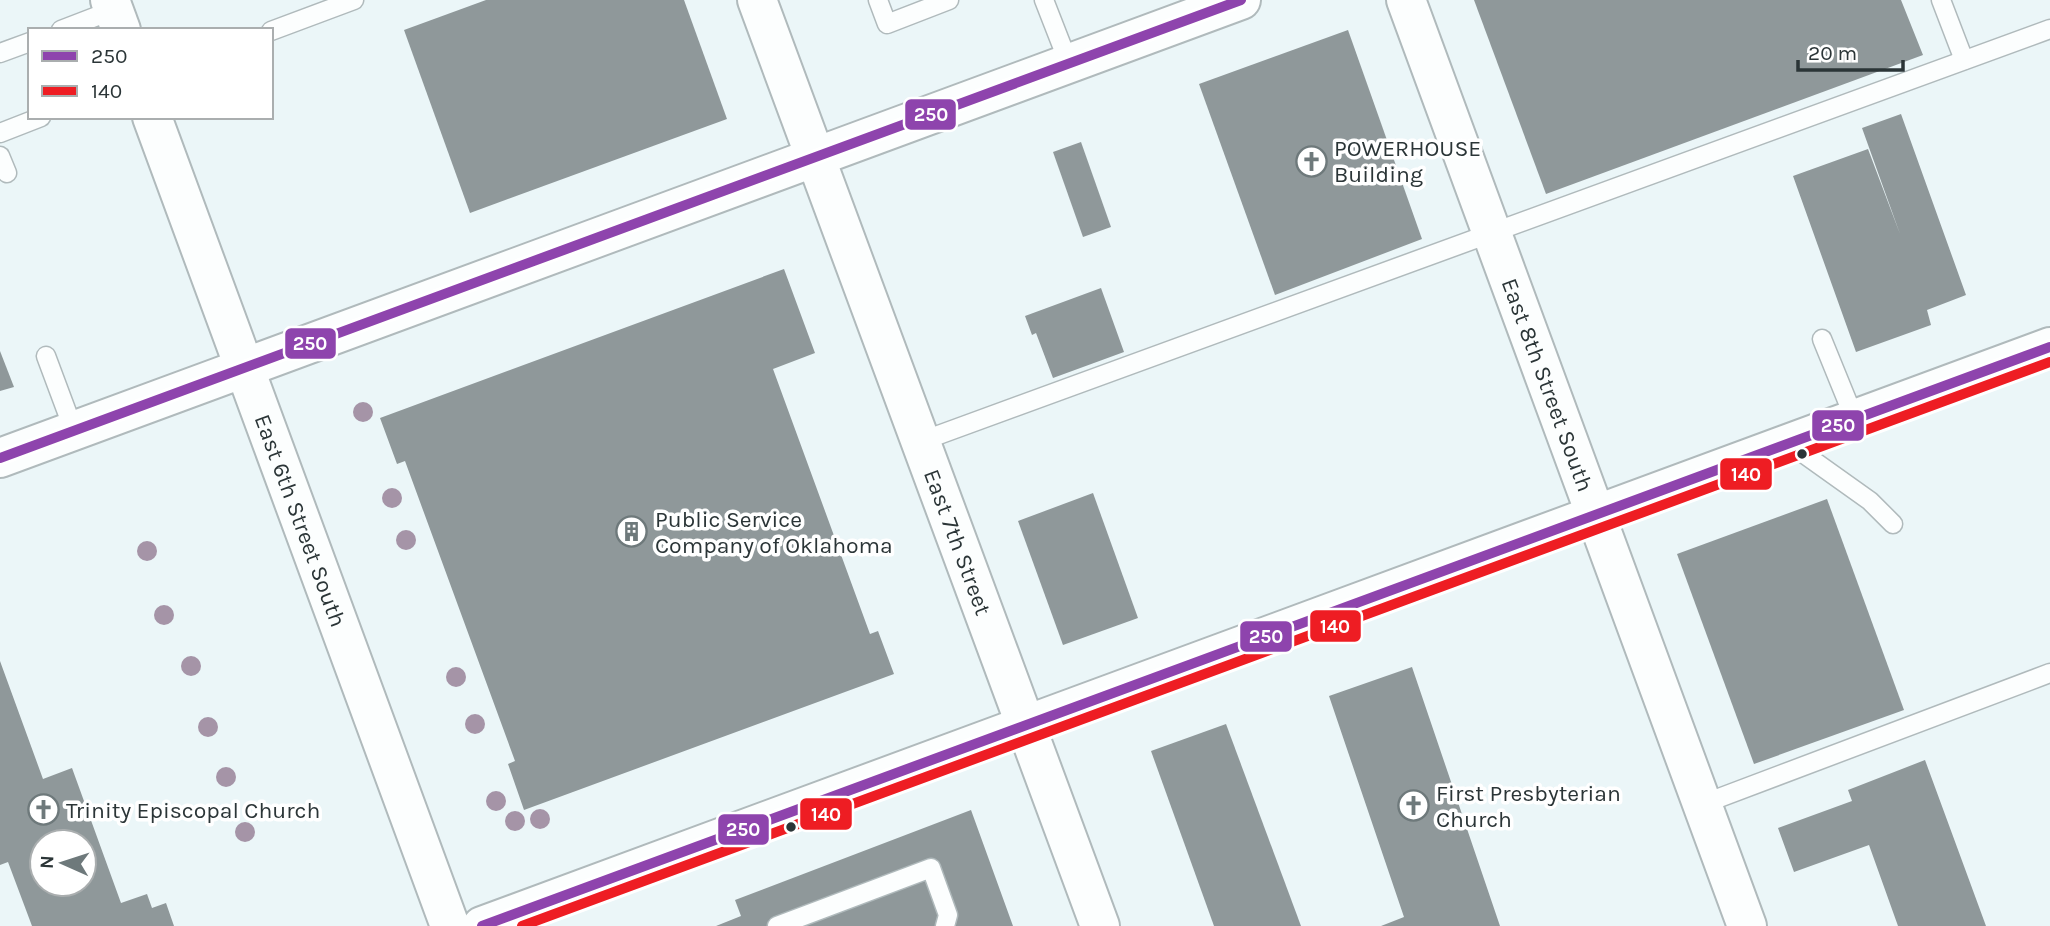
<svg xmlns="http://www.w3.org/2000/svg" width="2050" height="926" viewBox="0 0 2050 926" font-family="Karla,sans-serif">
<style>
.building{fill:#8f989a;fill-rule:evenodd}
.lines{fill:none;stroke-linecap:round;stroke-linejoin:round}
.lane-casing{stroke:#b0babc;stroke-width:21}
.secondary-casing{stroke:#b0babc;stroke-width:42}
.primary-casing{stroke:#b0babc;stroke-width:42}
.lane{stroke:#fcfefe;stroke-width:18}
.secondary{stroke:#fcfefe;stroke-width:38}
.primary{stroke:#fcfefe;stroke-width:38}
.bus-1-casing{stroke:#fff;stroke-width:16}
.bus-2-casing{stroke:#fff;stroke-width:16}
.bus-1{stroke:#8e44ad;stroke-width:10}
.bus-2{stroke:#ee1d23;stroke-width:10}
.tree{fill:#a594a7}
.bus-dot{fill:#2b3537;stroke:#fff;stroke-width:2.5}
.labels{text-anchor:middle;stroke-width:7;stroke-linejoin:round;paint-order:stroke}
.poi-label{font-size:23px;fill:#2b3537;stroke:#fff;text-anchor:start}
.street-label{font-size:23px;fill:#2b3537;stroke:#fff}
.line-badge{stroke:#fff;stroke-width:2.5}
.badge-label{font-size:19px;text-anchor:middle;font-weight:bold;fill:#fff}
</style>
<rect width="100%" height="100%" fill="#ebf6f8"/>
<g class="building">
<path d="M486,0H684L727,119L470,213L404,30Z"/>
<path d="M1474,0H1901L1923,55L1546,194Z"/>
<path d="M1348,30L1422,239L1275,295L1199,84Z"/>
<path d="M1901,114L1966,295L1927,310L1931,325L1856,352L1793,176L1868,149L1900,234L1862,128Z"/>
<path d="M1081,142L1111,227L1083,237L1053,152Z"/>
<path d="M784,269L815,353L773,369L870,634L878,631L894,674L524,810L508,764L515,761L405,461L397,464L380,418Z"/>
<path d="M1101,288L1124,352L1053,378L1036,333L1032,335L1025,316Z"/>
<path d="M0,351L14,387L0,391Z"/>
<path d="M1093,493L1138,618L1063,645L1018,521Z"/>
<path d="M1827,499L1904,710L1754,764L1677,554Z"/>
<path d="M0,661L43,779L72,768L121,903L147,894L152,908L166,903L174,926H32L8,862L0,865ZM42,842H84V884H42Z"/>
<path d="M1412,667L1500,926H1381L1404,917L1329,696Z"/>
<path d="M1226,724L1301,926H1214L1151,751Z"/>
<path d="M1925,760L1986,926H1898L1869,845L1794,872L1778,828L1852,801L1848,790Z"/>
<path d="M971,810L1013,926H716L741,916L735,900Z"/>
</g>
<g class="lines">
<defs>
<g id="lane">
<path d="M878,0L887,24L949,0"/>
<path d="M1044,0L1069,64"/>
<path d="M1941,0L1964,60"/>
<path d="M61,30L113,10"/>
<path d="M271,31L354,0"/>
<path d="M0,53L30,42"/>
<path d="M0,133L41,117"/>
<path d="M0,156L7,173"/>
<path d="M1822,339L1855,420"/>
<path d="M46,356L74,431"/>
<path d="M922,441L2050,29"/>
<path d="M1790,444L1870,501L1893,524"/>
<path d="M1703,804L2050,673"/>
<path d="M777,926L931,868L948,915L945,926"/>
</g>
<g id="secondary">
<path d="M110,0L121,30"/>
<path id="s1" d="M152,117L450,926"/>
</g>
<g id="primary">
<path id="s2" d="M757,0L1100,926"/>
<path id="s3" d="M1406,0L1747,926"/>
<path d="M0,458L1241,0"/>
<path d="M482,926L2050,347"/>
</g>
</defs>
<use href="#lane" class="lane-casing"/>
<use href="#secondary" class="secondary-casing"/>
<use href="#primary" class="primary-casing"/>
<use href="#lane" class="lane"/>
<use href="#secondary" class="secondary"/>
<use href="#primary" class="primary"/>
<defs>
<g id="bus-1">
<path d="M0,458L1241,0"/>
<path d="M482,926L2050,347"/>
</g>
<path id="bus-2" d="M522,926L2050,362"/>
</defs>
<use href="#bus-1" class="bus-1-casing"/>
<use href="#bus-2" class="bus-2-casing"/>
<use href="#bus-1" class="bus-1"/>
<use href="#bus-2" class="bus-2"/>
</g>
<g class="tree">
<circle cx="363" cy="412" r="10"/>
<circle cx="392" cy="498" r="10"/>
<circle cx="406" cy="540" r="10"/>
<circle cx="147" cy="551" r="10"/>
<circle cx="164" cy="615" r="10"/>
<circle cx="191" cy="666" r="10"/>
<circle cx="456" cy="677" r="10"/>
<circle cx="475" cy="724" r="10"/>
<circle cx="208" cy="727" r="10"/>
<circle cx="226" cy="777" r="10"/>
<circle cx="496" cy="801" r="10"/>
<circle cx="540" cy="819" r="10"/>
<circle cx="515" cy="821" r="10"/>
<circle cx="245" cy="832" r="10"/>
</g>
<defs>
<symbol id="church-ring" viewBox="-11 -11 22 22"><circle r="9.5" fill="#fff" stroke="#6e797b" stroke-width="1.5"/><path d="M-1.2-6h2.4v3.5h3.3v2.4h-3.3V6h-2.4V-.1h-3.3v-2.4h3.3Z" fill="#6e797b"/></symbol>
<symbol id="building-ring" viewBox="-11 -11 22 22"><circle r="9.5" fill="#fff" stroke="#6e797b" stroke-width="1.5"/><path d="M-4-6H4V6H1V3H-1V6H-4ZM-2.5-4.3h1.7v1.8h-1.7ZM.8-4.3h1.7v1.8H.8ZM-2.5-1h1.7V.8h-1.7ZM.8-1h1.7V.8H.8Z" fill="#6e797b"/></symbol>
</defs>
<g fill-rule="evenodd">
<use href="#church-ring" x="1294" y="144" width="35" height="35"/>
<use href="#building-ring" x="614" y="514" width="35" height="35"/>
<use href="#church-ring" x="1396" y="788" width="35" height="35"/>
<use href="#church-ring" x="26" y="792" width="35" height="35"/>
</g>
<g class="bus-dot">
<circle cx="1802" cy="454" r="6"/>
<circle cx="791" cy="827" r="6"/>
</g>
<g class="labels">
<g class="poi-label">
<text x="1334" y="156">POWERHOUSE<tspan x="1334" dy="26">Building</tspan></text>
<text x="655" y="527">Public Service<tspan x="655" dy="26">Company of Oklahoma</tspan></text>
<text x="1436" y="801">First Presbyterian<tspan x="1436" dy="26">Church</tspan></text>
<text x="66" y="818">Trinity Episcopal Church</text>
</g>
<g class="street-label">
<text dy="8" stroke="none"><textPath href="#s3" startOffset="410">East 8th Street South</textPath></text>
<text dy="8" stroke="none"><textPath href="#s1" startOffset="430">East 6th Street South</textPath></text>
<text dy="8" stroke="none"><textPath href="#s2" startOffset="578">East 7th Street</textPath></text>
</g>
</g>
<g class="line-badge">
<rect x="904" y="98" width="53" height="33" rx="7" fill="#8e44ad"/>
<rect x="284" y="327" width="53" height="33" rx="7" fill="#8e44ad"/>
<rect x="1811" y="409" width="54" height="33" rx="7" fill="#8e44ad"/>
<rect x="1719" y="457" width="54" height="34" rx="7" fill="#ee1d23"/>
<rect x="1309" y="609" width="53" height="34" rx="7" fill="#ee1d23"/>
<rect x="1239" y="620" width="54" height="33" rx="7" fill="#8e44ad"/>
<rect x="799" y="797" width="54" height="34" rx="7" fill="#ee1d23"/>
<rect x="717" y="813" width="53" height="33" rx="7" fill="#8e44ad"/>
</g>
<g class="badge-label">
<text x="931" y="121">250</text>
<text x="310" y="350">250</text>
<text x="1838" y="432">250</text>
<text x="1746" y="481">140</text>
<text x="1335" y="633">140</text>
<text x="1266" y="643">250</text>
<text x="826" y="821">140</text>
<text x="743" y="836">250</text>
</g>
<rect x="28" y="28" width="245" height="91" fill="#ffffff" stroke="#aaaeaf" stroke-width="2"/>
<rect x="42" y="51" width="35" height="10" fill="#8e44ad" stroke="#aaaeaf" stroke-width="2"/>
<text x="91" y="63" font-size="21" fill="#2b3537">250</text>
<rect x="42" y="86" width="35" height="10" fill="#ee1d23" stroke="#aaaeaf" stroke-width="2"/>
<text x="91" y="98" font-size="21" fill="#2b3537">140</text>
<g transform="translate(63 863) rotate(273)"><circle r="33" fill="#ffffff" stroke="#aaaeaf" stroke-width="2"/>
<path d="M0-5L12 26L0 18L-12 26Z" fill="#6e797b"/>
<text y="-10" font-size="19" font-weight="bold" text-anchor="middle" fill="#2b3537">N</text>
</g>
<path d="M1798 60v10h105v-10" fill="none" stroke="#2b3537" stroke-width="3.5"/>
<text x="1808" y="60" font-size="21" fill="#2b3537" stroke="#ffffff" stroke-width="5" paint-order="stroke">20 m</text>
</svg>
